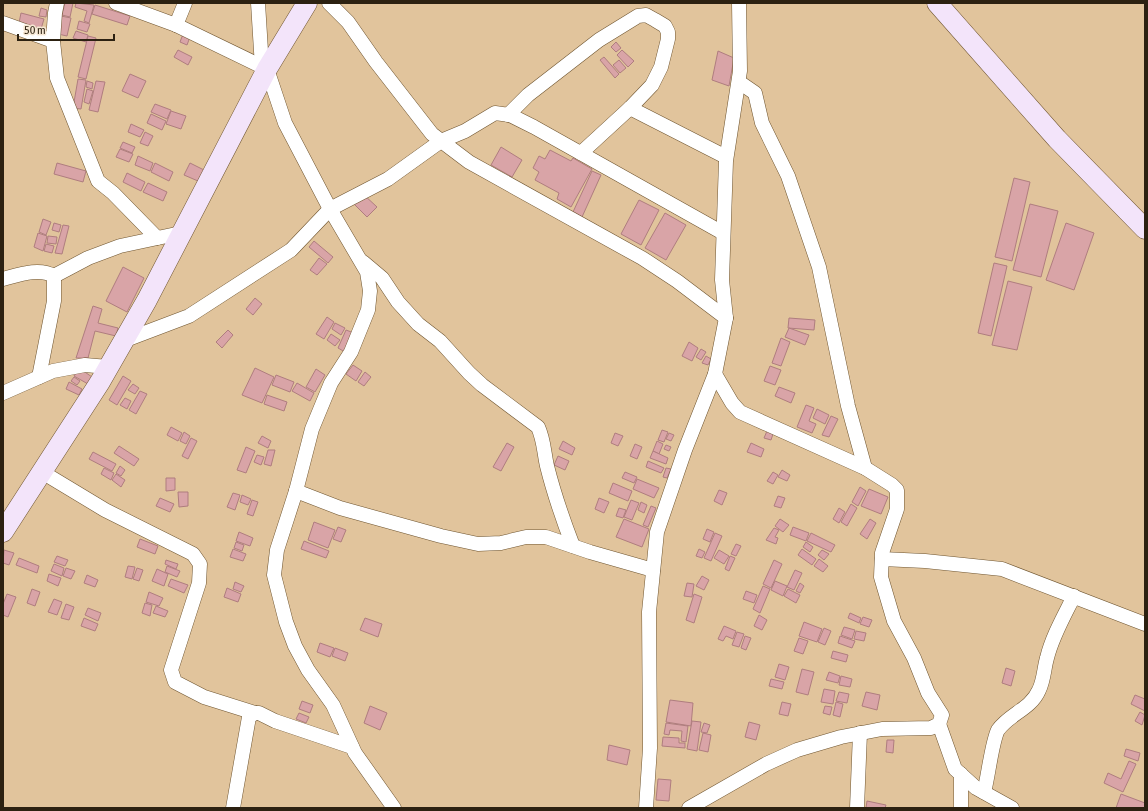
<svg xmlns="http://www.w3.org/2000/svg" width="1148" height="811" viewBox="0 0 1148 811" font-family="'Asap Condensed',sans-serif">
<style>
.building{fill:#d9a4a7;stroke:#af7d7f}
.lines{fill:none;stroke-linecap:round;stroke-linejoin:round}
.street-casing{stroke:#6f5530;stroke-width:15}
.secondary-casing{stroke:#6f5530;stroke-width:21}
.street{stroke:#fff;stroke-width:14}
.secondary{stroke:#f3e4fa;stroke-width:20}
</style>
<rect width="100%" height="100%" fill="#e1c49c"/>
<g class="building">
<path d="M65,3H73L70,17L62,15Z"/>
<path d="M76,3L94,5L89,23L84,21L87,11L75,7Z"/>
<path d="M95,5L130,16L127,25L92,14Z"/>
<path d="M41,8L47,10L46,17L39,16Z"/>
<path d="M21,13L44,19L41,29L19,23Z"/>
<path d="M61,16L71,18L67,36L58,34Z"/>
<path d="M79,21L90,24L87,32L77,29Z"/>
<path d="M76,31L88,35L86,42L73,38Z"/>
<path d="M183,34L190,37L187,45L180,42Z"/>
<path d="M88,36L96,38L86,79L78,77Z"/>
<path d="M616,42L621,48L616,52L611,47Z"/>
<path d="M178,50L192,57L188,65L174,57Z"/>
<path d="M622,50L634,61L628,67L617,55Z"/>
<path d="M718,51L734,58L729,86L712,80Z"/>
<path d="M604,57L619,74L615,78L600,60Z"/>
<path d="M619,60L626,68L620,73L613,65Z"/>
<path d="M130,74L146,81L138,98L122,91Z"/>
<path d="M78,79L86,80L81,109L73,108Z"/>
<path d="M87,81L93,83L92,89L86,87Z"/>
<path d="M96,81L105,82L98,112L89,110Z"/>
<path d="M87,89L93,91L89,104L84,102Z"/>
<path d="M155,104L171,110L167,119L151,112Z"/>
<path d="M171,111L186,116L181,129L166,124Z"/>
<path d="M151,114L166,121L162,130L147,123Z"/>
<path d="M131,124L144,130L140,137L128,132Z"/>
<path d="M145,132L153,136L148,146L140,143Z"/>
<path d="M123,142L135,147L132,153L120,148Z"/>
<path d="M501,147L522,160L512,177L491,165Z"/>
<path d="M120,149L133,154L129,162L116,157Z"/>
<path d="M550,150L571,161L573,158L592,169L571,207L557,199L559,193L535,180L539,172L533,168L539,156L545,159Z"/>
<path d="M138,156L153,163L150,171L135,165Z"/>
<path d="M57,163L86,171L83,182L54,174Z"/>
<path d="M155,163L173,172L169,181L151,172Z"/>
<path d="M190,163L204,170L198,181L184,175Z"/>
<path d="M592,171L601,175L582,217L573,212Z"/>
<path d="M127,173L145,182L141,191L123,182Z"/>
<path d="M1014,178L1030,182L1012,261L995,257Z"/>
<path d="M148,183L167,192L163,201L143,192Z"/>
<path d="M363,194L377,207L367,217L354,204Z"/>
<path d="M639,200L659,210L641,245L621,234Z"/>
<path d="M1030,204L1058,211L1041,277L1013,270Z"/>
<path d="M665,213L686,225L666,260L645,248Z"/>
<path d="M43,219L51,222L46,235L39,232Z"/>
<path d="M54,223L61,225L59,232L52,230Z"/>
<path d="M1066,223L1094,233L1074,290L1046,280Z"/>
<path d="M63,225L69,226L62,254L55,253Z"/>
<path d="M38,233L47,236L43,251L34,247Z"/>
<path d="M48,236L57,237L56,244L47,243Z"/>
<path d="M314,241L333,257L328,263L309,247Z"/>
<path d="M46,244L54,246L52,253L44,251Z"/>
<path d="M319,258L327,264L317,275L310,270Z"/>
<path d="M994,263L1007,266L991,336L978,333Z"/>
<path d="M123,267L144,278L127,312L106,301Z"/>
<path d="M1008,281L1032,287L1017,350L992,345Z"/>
<path d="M255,298L262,304L253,315L246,309Z"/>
<path d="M93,306L102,309L98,323L118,328L116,336L95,331L88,358H76Z"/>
<path d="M327,317L334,322L324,339L316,334Z"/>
<path d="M789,318L815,320L814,330L788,328Z"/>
<path d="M335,323L345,328L341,335L332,329Z"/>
<path d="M789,328L809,335L805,345L785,337Z"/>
<path d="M228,330L233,335L222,348L216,342Z"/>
<path d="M346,330L354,333L345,352L338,348Z"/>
<path d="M331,334L340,340L335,346L327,340Z"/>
<path d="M781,338L790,342L781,366L772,363Z"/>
<path d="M689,342L698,348L692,361L682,356Z"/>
<path d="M701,349L706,352L701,360L696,357Z"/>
<path d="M706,356L711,359L708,365L702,363Z"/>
<path d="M353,365L362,371L356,381L346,374Z"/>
<path d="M770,366L781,370L775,385L764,381Z"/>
<path d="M79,368L92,377L88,384L74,376Z"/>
<path d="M255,368L274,377L262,403L242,395Z"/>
<path d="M316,369L325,375L315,392L306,387Z"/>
<path d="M365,372L371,377L364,386L358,382Z"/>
<path d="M276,375L294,382L290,392L272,385Z"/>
<path d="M123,376L131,381L117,405L109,400Z"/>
<path d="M74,377L80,381L77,385L71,381Z"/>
<path d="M69,382L82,389L79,395L66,389Z"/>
<path d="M297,383L314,393L310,401L292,391Z"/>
<path d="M133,384L139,388L135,394L128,390Z"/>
<path d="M779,387L795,393L791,403L775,396Z"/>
<path d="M140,391L147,394L136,414L129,410Z"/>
<path d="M267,395L287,402L284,411L264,404Z"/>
<path d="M125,398L131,401L127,409L120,405Z"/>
<path d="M806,405L814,408L809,421L816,424L812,433L797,427Z"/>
<path d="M817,409L829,415L825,424L813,418Z"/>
<path d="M831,416L838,419L829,437L822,435Z"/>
<path d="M171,427L182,433L178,441L167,435Z"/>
<path d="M662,430L668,432L664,442L658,440Z"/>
<path d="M767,431L773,434L771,440L764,438Z"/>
<path d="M184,432L190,436L186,444L180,441Z"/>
<path d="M615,433L623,436L618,446L611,443Z"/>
<path d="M669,433L674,435L671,441L666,439Z"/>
<path d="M262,436L271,441L268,448L258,443Z"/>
<path d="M191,438L197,441L188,459L182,456Z"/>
<path d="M563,441L575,448L572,455L559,449Z"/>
<path d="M657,441L663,444L659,454L653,451Z"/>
<path d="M507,443L514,447L501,471L493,467Z"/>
<path d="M751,443L764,449L761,457L747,452Z"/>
<path d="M635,444L642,447L637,459L630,456Z"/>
<path d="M666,445L671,447L669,451L664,449Z"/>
<path d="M119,446L139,459L134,466L114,453Z"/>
<path d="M246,447L255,451L246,473L237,470Z"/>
<path d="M268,450H275L271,466L264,464Z"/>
<path d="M653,451L668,458L666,464L650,458Z"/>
<path d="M93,452L116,464L112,471L89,459Z"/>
<path d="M257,455L264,457L261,465L254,462Z"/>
<path d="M558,456L569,461L565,470L554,465Z"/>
<path d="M648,461L664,468L661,473L646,467Z"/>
<path d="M120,466L125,470L121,476L116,473Z"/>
<path d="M104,468L114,473L111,480L101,474Z"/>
<path d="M666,468L671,469L667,478L663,477Z"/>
<path d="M782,470L790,475L787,481L778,477Z"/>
<path d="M625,472L637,477L634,483L622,478Z"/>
<path d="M773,472L778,475L773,484L767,481Z"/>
<path d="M116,474L125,480L121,487L112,480Z"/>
<path d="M166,478H175V490L166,491Z"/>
<path d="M637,479L659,488L654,498L633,489Z"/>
<path d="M613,483L632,491L628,501L609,493Z"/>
<path d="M860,487L866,491L858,506L852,502Z"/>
<path d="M869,489L888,497L881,514L861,506Z"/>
<path d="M719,490L727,493L722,505L714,501Z"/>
<path d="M178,492H188V506L179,507Z"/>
<path d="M233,493L240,495L235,510L227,507Z"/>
<path d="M242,495L251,499L248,505L240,502Z"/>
<path d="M778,496L785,498L781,508L774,506Z"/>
<path d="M160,498L174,504L170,512L156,506Z"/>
<path d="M599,498L609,502L604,513L595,509Z"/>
<path d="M252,500L258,502L253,516L247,514Z"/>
<path d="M631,500L639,503L632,520L624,517Z"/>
<path d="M641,502L647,505L644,513L638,510Z"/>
<path d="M851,504L857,508L847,526L841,522Z"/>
<path d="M651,506L656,508L648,527L643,525Z"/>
<path d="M619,508L626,510L623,518L616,516Z"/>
<path d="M839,508L845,512L839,523L833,519Z"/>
<path d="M624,519L649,529L642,547L616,537Z"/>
<path d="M780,519L789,525L783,532L775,526Z"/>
<path d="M870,519L876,523L867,539L860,534Z"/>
<path d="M314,522L335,530L328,548L308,540Z"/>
<path d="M338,527L346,530L341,542L333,539Z"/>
<path d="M793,527L809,533L806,541L790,535Z"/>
<path d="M774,528L779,530L775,537L778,538L776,544L766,540Z"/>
<path d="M707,529L714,532L710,542L703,539Z"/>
<path d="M239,532L253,538L250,546L236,541Z"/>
<path d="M715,533L722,536L711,561L704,558Z"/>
<path d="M811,533L835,545L831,552L807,541Z"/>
<path d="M140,539L158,546L155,554L137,547Z"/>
<path d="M304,541L329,551L326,558L301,549Z"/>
<path d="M236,542L244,545L242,551L234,548Z"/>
<path d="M806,542L813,547L810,552L803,547Z"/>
<path d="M736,544L741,546L736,556L731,554Z"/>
<path d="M233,549L246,554L243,561L230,557Z"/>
<path d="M699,549L705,552L702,558L696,556Z"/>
<path d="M802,549L816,559L812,565L798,555Z"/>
<path d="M4,550L14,553L9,565L3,563Z"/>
<path d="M719,550L729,556L724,564L714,558Z"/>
<path d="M822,550L829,554L824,560L818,555Z"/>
<path d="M57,556L68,560L65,566L54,562Z"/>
<path d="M730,556L735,558L729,571L725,569Z"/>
<path d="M19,558L39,566L37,573L16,565Z"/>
<path d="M819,559L828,566L823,572L814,566Z"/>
<path d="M166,560L178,564L176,569L165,564Z"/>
<path d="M774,560L782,564L771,588L763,584Z"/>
<path d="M54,564L64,568L62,576L51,571Z"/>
<path d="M128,566L135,567L132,579L125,577Z"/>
<path d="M167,566L180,571L177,577L165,572Z"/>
<path d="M66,568L75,571L71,579L63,576Z"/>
<path d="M137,568L143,570L139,581L133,579Z"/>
<path d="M157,569L168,574L164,586L152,581Z"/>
<path d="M795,570L802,573L794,590L787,587Z"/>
<path d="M49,574L61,578L58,586L47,581Z"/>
<path d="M87,575L98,580L95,587L84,583Z"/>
<path d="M702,576L709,580L704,590L696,586Z"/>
<path d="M171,579L188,585L184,593L168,586Z"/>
<path d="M775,581L787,586L783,596L771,590Z"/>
<path d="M235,582L244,586L241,592L233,589Z"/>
<path d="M687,583L694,584L692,597L684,596Z"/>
<path d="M800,583L804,586L800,593L796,591Z"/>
<path d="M763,586L770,589L760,613L753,609Z"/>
<path d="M227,588L241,594L238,602L224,597Z"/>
<path d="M32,589L40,592L35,606L27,603Z"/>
<path d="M788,589L800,595L796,603L784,596Z"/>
<path d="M746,591L757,595L754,603L743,599Z"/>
<path d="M149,592L163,598L159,606L146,602Z"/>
<path d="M7,594L16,597L8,617L3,615V604Z"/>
<path d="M694,594L702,597L694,623L686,620Z"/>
<path d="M54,599L62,602L57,615L48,612Z"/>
<path d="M145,603L152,605L150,616L142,613Z"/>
<path d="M66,604L74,607L69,620L61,618Z"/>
<path d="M156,606L168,611L165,617L153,613Z"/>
<path d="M88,608L101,613L98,621L85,615Z"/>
<path d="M850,613L861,618L859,623L848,618Z"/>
<path d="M759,615L767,620L762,630L754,626Z"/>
<path d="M863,617L872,620L869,627L860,624Z"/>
<path d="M84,618L98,624L95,631L81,626Z"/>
<path d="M365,618L382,624L378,637L360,630Z"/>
<path d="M804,622L822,629L817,642L799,636Z"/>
<path d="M724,626L736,631L733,639L726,636L723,641L718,639Z"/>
<path d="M844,627L855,630L852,639L841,635Z"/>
<path d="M824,628L831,631L825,645L818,642Z"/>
<path d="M856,631L866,633L864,641L854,639Z"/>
<path d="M737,632L744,634L739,647L732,645Z"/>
<path d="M745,636L751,638L746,650L741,648Z"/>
<path d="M840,636L855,641L852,648L838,643Z"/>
<path d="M799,638L808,641L803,654L794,651Z"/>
<path d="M320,643L334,648L330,657L317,652Z"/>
<path d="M335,648L348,653L345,661L332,656Z"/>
<path d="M833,651L848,655L846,662L831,658Z"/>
<path d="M779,664L789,667L785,680L775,677Z"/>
<path d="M1006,668L1015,671L1011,686L1002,683Z"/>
<path d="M802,669L814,672L808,695L796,692Z"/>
<path d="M829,672L840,676L838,683L826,680Z"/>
<path d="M841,676L852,679L850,687L839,685Z"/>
<path d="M771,679L784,682L782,689L769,686Z"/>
<path d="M824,689L835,691L833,704L821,702Z"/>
<path d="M839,692L849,694L847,703L836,701Z"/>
<path d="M866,692L880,695L877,710L862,706Z"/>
<path d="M1135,695L1145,699V711L1131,704Z"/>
<path d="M670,700L693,703L691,726L666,722Z"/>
<path d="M302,701L313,705L310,713L299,709Z"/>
<path d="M782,702L791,704L788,716L779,714Z"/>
<path d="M836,702L843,704L840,717L833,715Z"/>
<path d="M370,706L387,713L380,730L364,723Z"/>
<path d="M825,706L832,707L830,715L823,713Z"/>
<path d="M1140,712L1145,715L1142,725L1135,721Z"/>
<path d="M299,713L309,717L306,723L296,719Z"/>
<path d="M692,721L701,722L697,751L687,749Z"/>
<path d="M749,722L760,725L756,740L745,737Z"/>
<path d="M666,723L688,726L686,742L681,741L682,731L670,730L669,735L664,734Z"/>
<path d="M704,723L710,725L707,733L701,732Z"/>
<path d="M703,733L711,735L708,752L699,750Z"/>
<path d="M663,737L679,738V743H685V748L662,746Z"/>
<path d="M887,740H894L893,753L886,752Z"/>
<path d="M609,745L630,750L627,765L607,760Z"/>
<path d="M1126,749L1140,753L1138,761L1124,756Z"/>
<path d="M1129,761L1136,764L1123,792L1104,783L1108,773L1121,779Z"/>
<path d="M658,779L671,780L669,801L656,800Z"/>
<path d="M1121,794L1145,803V808H1116Z"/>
<path d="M867,801L886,805L885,808H866Z"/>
</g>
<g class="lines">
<defs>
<g id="street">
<path d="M57,3L55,13L53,41L57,78L98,181L113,193L157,238"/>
<path d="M116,3L176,25L267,69L285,123L330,209L367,272L370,291L368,310L351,352L331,383L312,429L296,491L277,550L274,575L286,622L295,646L308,670L333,705L355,753L394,808"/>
<path d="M258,3L262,67"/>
<path d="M329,3L348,22L376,62L432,134L469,162L642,258L677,281L726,318"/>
<path d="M3,23L53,41"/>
<path d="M176,25L185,3"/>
<path d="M739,82L755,93L762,123L788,176L819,267L848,406L865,468"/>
<path d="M630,108L726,157"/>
<path d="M508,115L528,95L599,40L638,16L646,15L655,20L665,26L668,32V39L661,67L652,85L630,108L581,153"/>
<path d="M363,262L382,278L398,302L418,324L440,341L469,373L482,385L538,427C544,440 544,453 547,466C554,494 563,520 573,546"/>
<path d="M54,276L88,258L120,246L181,233"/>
<path d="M3,279C18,275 39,267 54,276"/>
<path d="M123,341L189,316L291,250L330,209L388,179L441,141L465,131L495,113L510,115L534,127L723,233"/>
<path d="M39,377L54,301V276"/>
<path d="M3,393L53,371L85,365L108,367"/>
<path d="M42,472L105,510L193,554L200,564L199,583L171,670L175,682L204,697L255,713"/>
<path d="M296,491L340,508L441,536L478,544L501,543L526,537H546L590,552L653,570"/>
<path d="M882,559L925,561L1002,569L1145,624"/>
<path d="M939,724L955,769L976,788L1012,808"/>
<path d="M961,774V808"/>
<path d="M984,792C988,778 992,741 998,730C1009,714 1031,709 1039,690C1044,680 1044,668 1047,658C1052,637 1064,616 1074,596"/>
<path d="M233,808L249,717L255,713H259L275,721L352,747"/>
<path d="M646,808L650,748L649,612L657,532L685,450L715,374L726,318L722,280L726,161L740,71L739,3"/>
<path d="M689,808L766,764L797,750L841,737L882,729L931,728L939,724L942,715L928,693L914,658L894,621L881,577L882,553L897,509V490L892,485L865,468L740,412L732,403L715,374"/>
<path d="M857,808L860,733"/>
</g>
<g id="secondary">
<path d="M937,3L1057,139L1145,229"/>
<path d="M3,532L100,382L147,300L267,69L307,3"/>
</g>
</defs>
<use href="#street" class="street-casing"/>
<use href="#secondary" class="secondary-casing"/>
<use href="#street" class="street"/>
<use href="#secondary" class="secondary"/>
</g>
<rect width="1148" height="811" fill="none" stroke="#2c2111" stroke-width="8"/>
<path d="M18 34v6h96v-6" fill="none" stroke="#2c2111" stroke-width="2"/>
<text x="24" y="34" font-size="12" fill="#2c2111" stroke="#f6e7d3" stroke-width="3" paint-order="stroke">50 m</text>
</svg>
